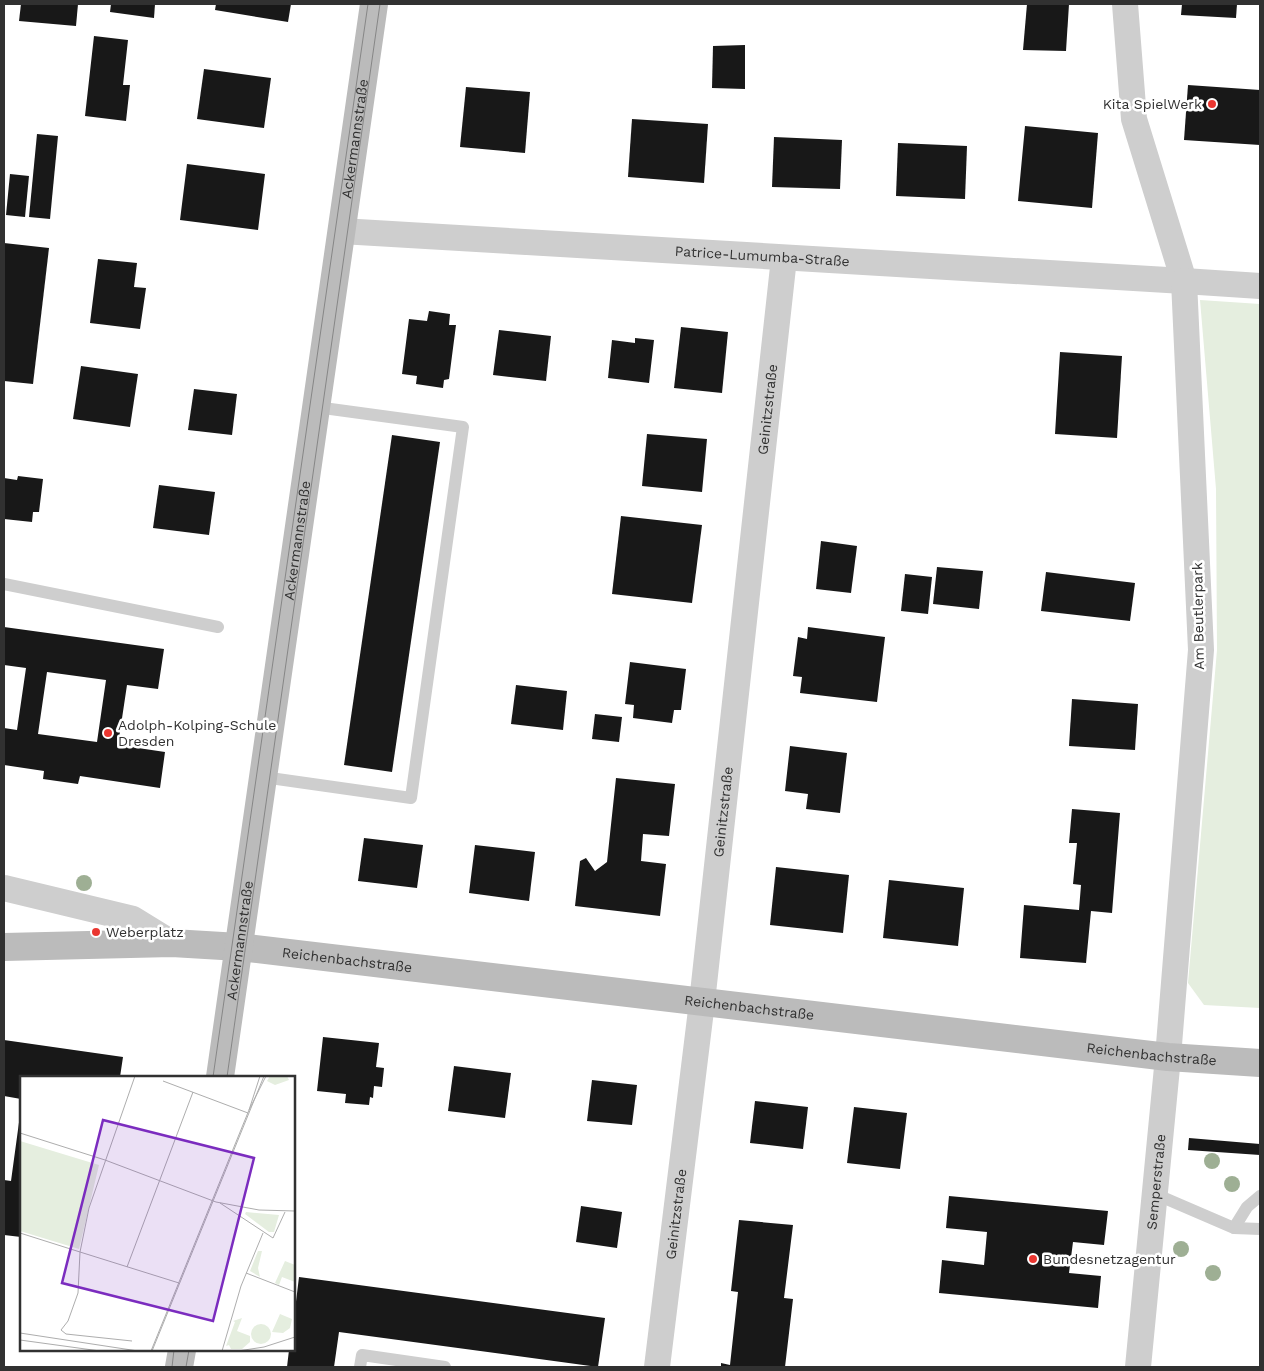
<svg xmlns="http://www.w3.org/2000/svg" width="1264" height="1371" viewBox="0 0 1264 1371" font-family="'Work Sans',sans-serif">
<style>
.green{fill:#e5eedf}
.building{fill:#181818;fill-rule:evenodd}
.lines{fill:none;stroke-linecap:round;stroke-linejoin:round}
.lane{stroke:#cecece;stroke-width:12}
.street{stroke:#cecece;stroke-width:26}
.secondary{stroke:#bbb;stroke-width:28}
.tram{stroke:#868686;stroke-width:1}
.tree{fill:#9eaf94}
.poi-dot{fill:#ea3630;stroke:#fff;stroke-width:2}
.labels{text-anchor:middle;stroke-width:5;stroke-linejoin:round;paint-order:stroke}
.poi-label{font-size:14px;fill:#313131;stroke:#fff;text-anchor:start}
.street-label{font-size:14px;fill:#313131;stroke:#fff}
.inset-road{fill:none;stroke:#adadad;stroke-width:1}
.view{fill:#7b2cbf;fill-opacity:0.15;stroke:#7b2cbf;stroke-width:2.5}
.inset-edge{fill:none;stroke:#313131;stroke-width:2.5}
</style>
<rect width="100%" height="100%" fill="#fff"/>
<path class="green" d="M1200,300L1260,304V1008L1204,1005L1188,983L1217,650L1216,489Z"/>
<g class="building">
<path d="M21,4H78L76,26L19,21Z"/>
<path d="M111,4H155L154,18L110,12Z"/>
<path d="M216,4H291L288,22L215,10Z"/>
<path d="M1027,4H1069L1066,51L1023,50Z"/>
<path d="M1182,4H1237L1236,18L1181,15Z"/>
<path d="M94,36L128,40L123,85H130L126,121L85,116Z"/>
<path d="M745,45V89L712,88L713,46Z"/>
<path d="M204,69L271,78L264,128L197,119Z"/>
<path d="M1188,85L1260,90V145L1184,140Z"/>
<path d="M466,87L530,92L525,153L460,147Z"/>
<path d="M632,119L708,124L704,183L628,177Z"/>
<path d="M1025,126L1098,133L1092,208L1018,201Z"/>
<path d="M37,134L58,136L50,219L29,217Z"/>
<path d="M774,137L842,140L840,189L772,187Z"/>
<path d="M898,143L967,146L965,199L896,196Z"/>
<path d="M187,164L265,174L258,230L180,220Z"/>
<path d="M10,174L29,176L25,217L6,215Z"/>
<path d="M4,243L49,248L33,384L4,381Z"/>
<path d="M98,259L137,263L134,287L146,288L140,329L90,323Z"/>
<path d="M429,311L450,314L449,325H456L449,379L444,380L443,388L416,384L417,376L402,374L409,319L427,321Z"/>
<path d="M681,327L728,332L722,393L674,388Z"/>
<path d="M499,330L551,336L546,381L493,375Z"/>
<path d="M635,338L654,340L649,383L608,378L612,340L635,343Z"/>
<path d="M1060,352L1122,356L1117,438L1055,434Z"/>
<path d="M81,366L138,374L130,427L73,419Z"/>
<path d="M194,389L237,394L232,435L188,430Z"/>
<path d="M647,434L707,439L702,492L642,486Z"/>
<path d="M392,435L440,442L392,772L344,765Z"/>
<path d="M18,476L43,479L39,512H33L32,522L4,519V478L17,480Z"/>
<path d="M159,485L215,492L209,535L153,528Z"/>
<path d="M621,516L702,525L692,603L612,594Z"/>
<path d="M821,541L857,546L851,593L816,589Z"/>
<path d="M937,567L983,571L979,609L933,604Z"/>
<path d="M1046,572L1135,583L1130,621L1041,611Z"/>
<path d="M905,574L932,577L928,614L901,611Z"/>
<path d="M4,627L164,649L158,689L127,685L118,745L165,752L160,788L80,776L78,784L43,779L44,771L4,765V728L17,730L26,668L4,665ZM47,672L106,680L97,742L38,734Z"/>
<path d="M808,627L885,637L877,702L800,693L802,677L793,676L798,637L807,639Z"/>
<path d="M630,662L686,669L681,710H674L672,723L633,718L634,705L625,704Z"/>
<path d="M516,685L567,691L563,730L511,724Z"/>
<path d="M1072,699L1138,704L1135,750L1069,746Z"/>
<path d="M595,714L622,717L619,742L592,739Z"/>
<path d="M790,746L847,753L840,813L806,809L808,794L785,791Z"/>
<path d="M616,778L675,784L669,836L643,834L641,861L666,864L660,916L575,906L580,861L586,858L595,871L607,862Z"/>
<path d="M1072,809L1120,813L1112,913L1091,911L1086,963L1020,958L1024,905L1079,910L1081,885L1073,884L1077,843H1069Z"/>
<path d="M364,838L423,845L417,888L358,881Z"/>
<path d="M475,845L535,852L529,901L469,893Z"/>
<path d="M776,867L849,875L843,933L770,925Z"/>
<path d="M889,880L964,888L958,946L883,938Z"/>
<path d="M323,1037L379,1043L376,1067L384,1068L382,1087L374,1086L373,1098L370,1097L369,1105L345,1103L346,1094L317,1091Z"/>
<path d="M4,1040L123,1057L120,1077H21V1099L4,1096Z"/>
<path d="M454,1066L511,1073L505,1118L448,1111Z"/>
<path d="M592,1080L637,1085L632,1125L587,1121Z"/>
<path d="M755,1101L808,1107L803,1149L750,1143Z"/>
<path d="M854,1107L907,1113L900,1169L847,1163Z"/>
<path d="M20,1115H21V1237L4,1235V1180L11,1181Z"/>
<path d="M1189,1138L1260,1144V1155L1188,1150Z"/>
<path d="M949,1196L1108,1211L1104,1245L1073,1242L1069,1273L1101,1276L1098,1308L939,1293L942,1260L984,1265L987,1232L946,1228Z"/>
<path d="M581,1206L622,1212L617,1248L576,1242Z"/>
<path d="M739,1220L793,1225L784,1298L793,1299L785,1367H721V1363L730,1365L738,1292L731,1291Z"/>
<path d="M299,1277L605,1318L598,1367L339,1332L334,1367H287L289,1350H294V1318Z"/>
</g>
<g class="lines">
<g class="lane">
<path d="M4,584L218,627"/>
<path d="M263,777L411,798L463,427L316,407"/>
<path d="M1155,1194L1234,1228L1260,1229"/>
<path d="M1234,1228L1247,1207L1260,1196"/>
<path d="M360,1367L362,1355L445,1367"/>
</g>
<g class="street">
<path id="s1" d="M341,231L1184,281L1134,119L1125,4"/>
<path d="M4,888L133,919L172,943"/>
<path id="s2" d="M657,1367L702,1002L784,258"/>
<path id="s3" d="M1138,1367L1168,1057L1201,650L1184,281L1260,286"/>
</g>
<g class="secondary">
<path id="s4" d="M4,947L172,943L239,947L1168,1057L1260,1063"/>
<path id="s5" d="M220,1077L374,4"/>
<path d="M179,1367L182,1350"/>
</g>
<g class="tram">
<path d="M213,1077L368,4"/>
<path d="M227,1077L380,4"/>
<path d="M172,1367L174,1350"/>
<path d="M186,1367L189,1350"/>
</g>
</g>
<g class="tree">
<circle cx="84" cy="883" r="8"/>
<circle cx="1212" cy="1161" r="8"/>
<circle cx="1232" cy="1184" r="8"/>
<circle cx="1181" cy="1249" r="8"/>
<circle cx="1213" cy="1273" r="8"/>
</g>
<g class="poi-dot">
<circle cx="1212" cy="104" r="5"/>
<circle cx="108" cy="733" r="5"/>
<circle cx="96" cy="932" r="5"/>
<circle cx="1033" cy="1259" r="5"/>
</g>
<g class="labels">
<g class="poi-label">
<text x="1202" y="109" text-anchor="end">Kita SpielWerk</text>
<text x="118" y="730">Adolph-Kolping-Schule<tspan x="118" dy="16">Dresden</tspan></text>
<text x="106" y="937">Weberplatz</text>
<text x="1043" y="1264">Bundesnetzagentur</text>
</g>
<g class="street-label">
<text dy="5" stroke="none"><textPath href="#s5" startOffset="948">Ackermannstraße</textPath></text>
<text dy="5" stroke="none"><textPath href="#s1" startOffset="422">Patrice-Lumumba-Straße</textPath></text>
<text dy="5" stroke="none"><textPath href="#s2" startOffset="964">Geinitzstraße</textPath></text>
<text dy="5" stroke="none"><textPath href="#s5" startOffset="542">Ackermannstraße</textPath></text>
<text transform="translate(1198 616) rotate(-91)" y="5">Am Beutlerpark</text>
<text dy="5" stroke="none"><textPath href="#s2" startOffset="559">Geinitzstraße</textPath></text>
<text dy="5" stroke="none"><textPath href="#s5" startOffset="138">Ackermannstraße</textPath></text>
<text dy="5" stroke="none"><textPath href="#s4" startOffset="344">Reichenbachstraße</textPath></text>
<text dy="5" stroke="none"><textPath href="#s4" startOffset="749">Reichenbachstraße</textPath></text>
<text dy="5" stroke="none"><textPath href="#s4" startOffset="1154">Reichenbachstraße</textPath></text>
<text dy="5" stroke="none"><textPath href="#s3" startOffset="186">Semperstraße</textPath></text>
<text dy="5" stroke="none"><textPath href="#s2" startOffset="154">Geinitzstraße</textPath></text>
</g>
</g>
<g transform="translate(20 1076)">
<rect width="275" height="275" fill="#fff"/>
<path d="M250,0H267L269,4L255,9L247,5ZM0,65L79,89L59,173L0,155ZM226,136L259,139L254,156H249L225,138ZM238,175H242L238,192L240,201L230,195ZM265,185L275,189V206L262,201L259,209L255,207ZM260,238L272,243L270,252L263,257L252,256ZM222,242L217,255L230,260V266L222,273H211L209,269L206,270L215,246L213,245ZM231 258a10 10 0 1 1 20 0a10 10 0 1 1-20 0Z" fill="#e5eedf"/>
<path class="inset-road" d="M143,5L228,37M229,34L240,0M0,57L85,84L196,126L239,134L275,135M200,127L253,162L265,136M0,157L60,176L69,132L115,0M107,191L173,16M226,197L275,216M0,257L118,275M0,264L80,275M112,265L46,258L41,254L48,245L58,217L60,176L159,207M131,275L229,34L246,0M132,275L244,0M202,275L221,210L243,157M218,275L244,271L275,261"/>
<path class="view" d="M83,44L234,82L193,245L42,207Z"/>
<rect width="275" height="275" class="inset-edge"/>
</g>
<rect width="1264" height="1371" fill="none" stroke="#313131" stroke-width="10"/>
</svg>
